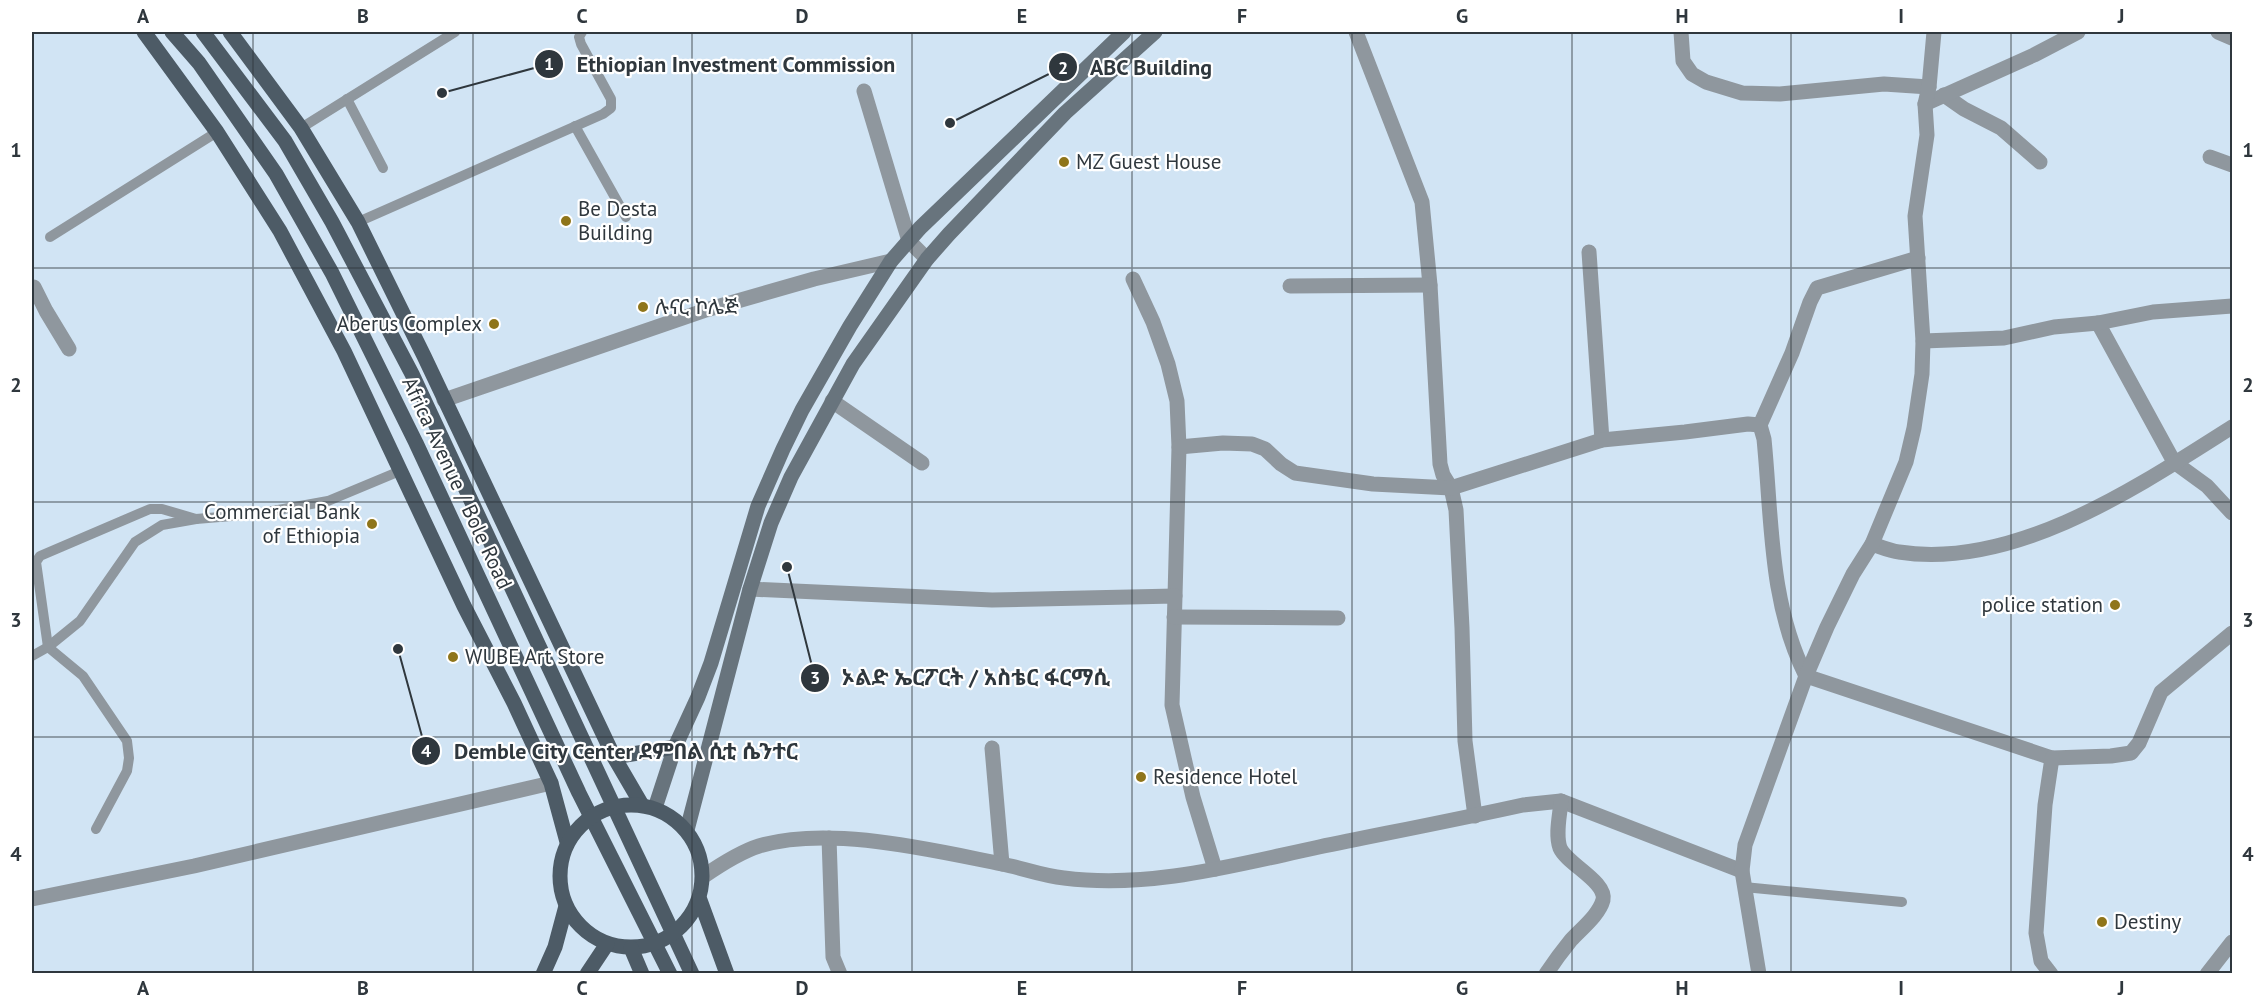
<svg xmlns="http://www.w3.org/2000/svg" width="2264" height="1005" viewBox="0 0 2264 1005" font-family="'PT Sans','Noto Sans Ethiopic',sans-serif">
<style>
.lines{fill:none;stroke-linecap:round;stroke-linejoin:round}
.lane{stroke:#8f979e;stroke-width:10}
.street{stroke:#8f979e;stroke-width:15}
.secondary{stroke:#68747d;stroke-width:15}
.primary{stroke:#4d5b66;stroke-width:15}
.grid{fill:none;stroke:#2f373d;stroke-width:1.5;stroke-opacity:0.55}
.poi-dot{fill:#8f751a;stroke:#fff;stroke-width:2}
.labels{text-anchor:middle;stroke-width:4.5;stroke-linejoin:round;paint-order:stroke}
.poi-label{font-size:21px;fill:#2f373d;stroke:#fff;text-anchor:start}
.street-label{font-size:21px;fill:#2f373d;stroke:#fff}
.leader{fill:none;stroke:#2f373d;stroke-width:2}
.callout-dot{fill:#2f373d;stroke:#fff;stroke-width:2}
.mark-label{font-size:18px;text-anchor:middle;font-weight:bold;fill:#fff}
.callout-label{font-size:22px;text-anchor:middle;font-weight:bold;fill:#2f373d;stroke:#fff;stroke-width:4.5;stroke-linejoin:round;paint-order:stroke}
.neatline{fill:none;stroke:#2f373d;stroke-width:2}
.grid-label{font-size:20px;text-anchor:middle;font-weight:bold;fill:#2f373d}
</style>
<rect width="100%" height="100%" fill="#d1e4f4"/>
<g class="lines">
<g class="lane">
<path d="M347,99L383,168"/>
<path d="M575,126L626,217"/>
<path d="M301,128L455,32"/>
<path d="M358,222L603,114L611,108V99L581,44L579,37L582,32"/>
<path d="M50,237L217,132"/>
<path d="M32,656L48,647L80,621L135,542L162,525L196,519L256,514L328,501L400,471"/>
<path d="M96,829L127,771L129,758L127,741L83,676L48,647L36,562L40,556L150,509H162L196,519"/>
<path d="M1744,887L1902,902"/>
</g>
<g class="street">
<path d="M1356,32L1422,202L1430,285L1440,464L1443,475L1451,488L1456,510L1462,628L1465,741L1475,816"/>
<path d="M1681,32L1683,61L1692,74L1706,82L1742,93L1780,94L1884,84L1929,87"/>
<path d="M2218,32L2232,38"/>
<path d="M864,91L909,241L927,259"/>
<path d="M1944,95L1964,109L2001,128L2040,162"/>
<path d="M1925,104L2034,55L2078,32"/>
<path d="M2210,157L2232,165"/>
<path d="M1589,252L1602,440"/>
<path d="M1918,258L1817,288L1810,302L1792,353L1760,425L1764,439C1772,519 1769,603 1806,676L2052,758L2111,756L2131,753L2139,743L2161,692L2232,633"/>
<path d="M1133,279L1153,322L1168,364L1177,401L1179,447L1175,596"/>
<path d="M1290,286L1430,285"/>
<path d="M34,287L46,311L69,349"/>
<path d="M2098,323L2174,462L2207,486L2232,513"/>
<path d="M1923,341L2004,338L2054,327L2098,323L2153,312L2232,306"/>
<path d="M444,400L706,310L814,279L891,261"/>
<path d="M832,401L922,463"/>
<path d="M1179,447L1223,443L1252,444L1265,449L1281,464L1295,473L1373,484L1451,488L1602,440L1685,432L1748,424L1760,425"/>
<path d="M1872,544C1881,547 1890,551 1899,552C2015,570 2139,486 2232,427"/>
<path d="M750,589L992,600L1175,596L1172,705L1193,797L1215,869"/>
<path d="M1174,617L1338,618"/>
<path d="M992,748L1002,864"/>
<path d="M829,838L833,957L840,974"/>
<path d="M704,876C720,865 740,852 759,846C829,825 931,850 1002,864C1022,868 1043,876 1064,878C1150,889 1235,865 1319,847C1387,833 1455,820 1523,805L1561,801L1742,871"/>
<path d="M32,899L194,866L551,783"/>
<path d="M1546,974C1554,962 1562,951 1571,940C1581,929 1599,915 1603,900C1607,882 1567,864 1560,848C1555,834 1560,815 1561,801"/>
<path d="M1759,974L1742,871L1745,845L1806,676L1827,627L1853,574L1872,544L1906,462L1914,428L1922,374L1923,341L1915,216L1927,135L1925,104L1929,87L1934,32"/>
<path d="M2051,974L2041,961L2036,933L2045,805L2052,758"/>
<path d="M2207,974L2232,942"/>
</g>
<g class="secondary">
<path d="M655,808L675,747L698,697L711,663L758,506L783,449L802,410L850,326L891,261L920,228L1124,32"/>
<path d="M687,830L750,589L771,523L791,477L853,364L927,259L949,234L1065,113L1155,32"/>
</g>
<g class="primary">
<path d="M144,32L217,132L280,231L344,351L464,606L514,703L551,783L567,842"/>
<path d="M172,32L199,63L276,174L332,273L416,443L579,793L670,974"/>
<path d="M203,32L285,141L332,222L412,374L692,974"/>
<path d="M230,32L301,128L358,222L424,356L614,757L642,805"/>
<path d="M614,757L675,747"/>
<circle cx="631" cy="876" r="71"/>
<path d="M700,900L727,974"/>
<path d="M631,948L642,974"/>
<path d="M543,974L555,947L566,906"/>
<path d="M587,974L607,944"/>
</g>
</g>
<path class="grid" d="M253,32V974M473,32V974M692,32V974M912,32V974M1132,32V974M1352,32V974M1572,32V974M1791,32V974M2011,32V974M32,268H2232M32,502H2232M32,737H2232"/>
<g class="poi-dot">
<circle cx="1064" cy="162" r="6"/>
<circle cx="566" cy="221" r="6"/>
<circle cx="643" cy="307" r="6"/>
<circle cx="494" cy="324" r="6"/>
<circle cx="372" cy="524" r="6"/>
<circle cx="2115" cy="605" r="6"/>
<circle cx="453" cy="657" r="6"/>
<circle cx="1141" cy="777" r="6"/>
<circle cx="2102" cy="922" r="6"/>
</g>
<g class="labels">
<g class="poi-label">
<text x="1076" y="169">MZ Guest House</text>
<text x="578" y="216">Be Desta<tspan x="578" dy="24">Building</tspan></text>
<text x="655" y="314">ሉናር ኮሌጅ</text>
<text x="482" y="331" text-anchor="end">Aberus Complex</text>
<text x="360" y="519" text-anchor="end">Commercial Bank<tspan x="360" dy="24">of Ethiopia</tspan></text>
<text x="2103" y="612" text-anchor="end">police station</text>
<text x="465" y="664">WUBE Art Store</text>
<text x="1153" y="784">Residence Hotel</text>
<text x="2114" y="929">Destiny</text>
</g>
<g class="street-label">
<text transform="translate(457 483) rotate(65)" y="7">Africa Avenue / Bole Road</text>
</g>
</g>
<path class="leader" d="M442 93L549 64M950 123L1063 67M787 567L815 678M398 649L426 751"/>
<g class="callout-dot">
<circle cx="442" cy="93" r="6"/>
<circle cx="950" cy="123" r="6"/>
<circle cx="787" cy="567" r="6"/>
<circle cx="398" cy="649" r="6"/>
<circle cx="549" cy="64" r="15"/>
<circle cx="1063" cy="67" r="15"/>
<circle cx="815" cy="678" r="15"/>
<circle cx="426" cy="751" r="15"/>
</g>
<g class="mark-label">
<text x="549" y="70">1</text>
<text x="1063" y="74">2</text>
<text x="815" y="684">3</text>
<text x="426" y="757">4</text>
</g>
<g class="callout-label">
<text x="736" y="72">Ethiopian Investment Commission</text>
<text x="1151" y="75">ABC Building</text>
<text x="976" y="685">ኦልድ ኤርፖርት / አስቴር ፋርማሲ</text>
<text x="626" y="759">Demble City Center ደምበል ሲቲ ሴንተር</text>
</g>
<rect width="2264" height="1005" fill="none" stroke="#ffffff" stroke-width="66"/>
<rect x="33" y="33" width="2198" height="939" class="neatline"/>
<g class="grid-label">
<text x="143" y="23">A</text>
<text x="363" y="23">B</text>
<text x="582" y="23">C</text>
<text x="802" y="23">D</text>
<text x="1022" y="23">E</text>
<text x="1242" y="23">F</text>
<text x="1462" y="23">G</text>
<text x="1682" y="23">H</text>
<text x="1901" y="23">I</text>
<text x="2121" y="23">J</text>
<text x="16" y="157">1</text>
<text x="2248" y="157">1</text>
<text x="16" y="392">2</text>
<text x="2248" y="392">2</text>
<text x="16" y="627">3</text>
<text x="2248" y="627">3</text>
<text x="16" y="861">4</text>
<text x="2248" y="861">4</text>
<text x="143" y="995">A</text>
<text x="363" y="995">B</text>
<text x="582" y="995">C</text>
<text x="802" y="995">D</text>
<text x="1022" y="995">E</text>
<text x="1242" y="995">F</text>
<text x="1462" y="995">G</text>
<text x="1682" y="995">H</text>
<text x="1901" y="995">I</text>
<text x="2121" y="995">J</text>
</g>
</svg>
